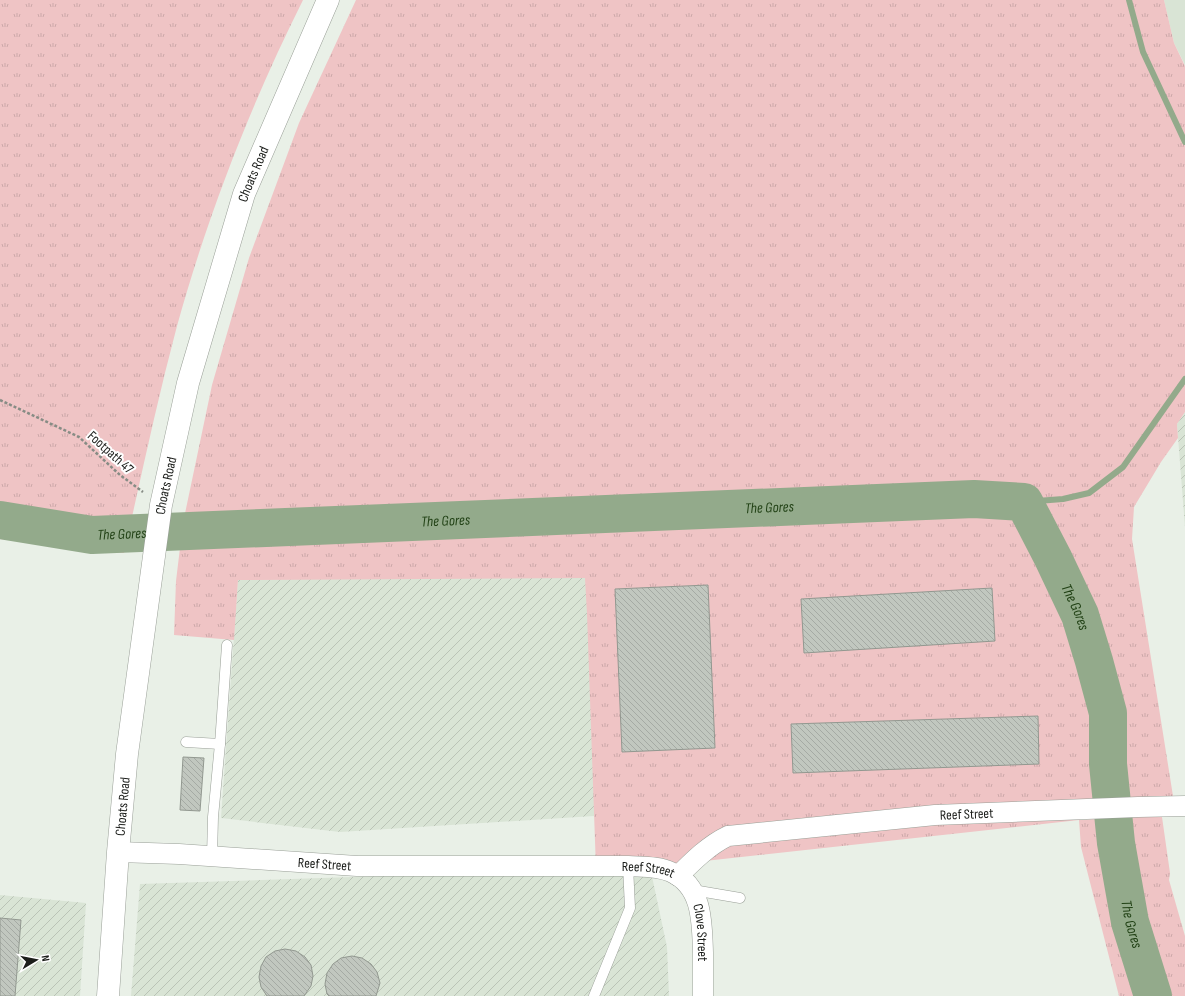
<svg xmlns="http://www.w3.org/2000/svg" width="1185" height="996" viewBox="0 0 1185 996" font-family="'Sofia Sans Condensed',sans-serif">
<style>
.built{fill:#d9e4d5}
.industrial{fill:url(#industrial-furrows)}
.grass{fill:url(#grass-tufts)}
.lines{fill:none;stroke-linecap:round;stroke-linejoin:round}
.stream{stroke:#93aa8b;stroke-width:6}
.river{stroke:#93aa8b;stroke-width:38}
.building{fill:url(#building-back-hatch);stroke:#929890}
.lane-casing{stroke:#999f97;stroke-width:11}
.street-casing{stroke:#999f97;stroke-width:21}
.secondary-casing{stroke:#999f97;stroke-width:23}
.path{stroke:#878c85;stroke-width:2.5;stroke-dasharray:3 2;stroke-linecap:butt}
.lane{stroke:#fff;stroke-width:10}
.street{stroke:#fff;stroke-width:20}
.secondary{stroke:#fff;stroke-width:22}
.labels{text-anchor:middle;stroke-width:4;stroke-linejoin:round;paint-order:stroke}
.street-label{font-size:14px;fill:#1b1d1a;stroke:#fff}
.water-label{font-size:15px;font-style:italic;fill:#224216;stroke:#fff}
</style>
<defs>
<pattern id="industrial-furrows" width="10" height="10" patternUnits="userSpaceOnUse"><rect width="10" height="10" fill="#d9e4d5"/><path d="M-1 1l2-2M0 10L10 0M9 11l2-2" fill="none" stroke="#bac3b6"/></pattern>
<pattern id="grass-tufts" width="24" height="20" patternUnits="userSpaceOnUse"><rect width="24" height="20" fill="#efc4c5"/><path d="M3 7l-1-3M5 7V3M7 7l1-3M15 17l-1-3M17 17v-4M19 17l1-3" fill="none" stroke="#cca8a9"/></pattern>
<pattern id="building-back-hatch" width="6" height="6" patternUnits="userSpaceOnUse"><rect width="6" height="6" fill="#c1c7bf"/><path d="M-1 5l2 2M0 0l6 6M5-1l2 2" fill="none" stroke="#a5aaa4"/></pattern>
</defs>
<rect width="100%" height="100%" fill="#e9f0e7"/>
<path class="built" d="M1164,0H1185V65L1174,43Z"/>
<g class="industrial">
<path d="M1185,412V527L1177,424Z"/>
<path d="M1011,565L594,816L340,832L221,818L238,580Z"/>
<path d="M650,867L667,947L669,996H131L140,884Z"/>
<path d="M0,895L86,903L80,996H0Z"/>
</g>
<g class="grass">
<path d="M0,0H303C251,104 208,214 177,326C157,401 141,477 124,553L0,539Z"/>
<path d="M356,0H1164L1174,43L1185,66V412L1177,424L1178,438L1161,462L1134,507L1132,539L1173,796L1089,799L1080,820L1134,817H1162L1170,873L1169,880L1185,936V996H1119L1081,847L1079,820L650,867L596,869L587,614L585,578L238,580L234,640L174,635L176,581L183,523L212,385L249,258L299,123Z"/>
</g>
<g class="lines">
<g class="stream">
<path d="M1129,0L1143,52L1185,142"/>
<path d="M1024,502L1063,499L1089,493L1123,467L1185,379"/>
</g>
<path class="river" id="s1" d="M0,520L92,535L974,499L1024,502L1053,558L1080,615L1094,661L1108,713V764L1116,843L1130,922L1153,996"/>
</g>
<g class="building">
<path d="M708,585L715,748L622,752L615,589Z"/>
<path d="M992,588L995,641L804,653L801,599Z"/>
<path d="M1038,716L1039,764L793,773L791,724Z"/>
<path d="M183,757L204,758L200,811L180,810Z"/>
<path d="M0,918L21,920L15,996H0Z"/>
<path d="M285,949L296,951L305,957L311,965L313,976L311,986L304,996H267L261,987L259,977L261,966L266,957L275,951Z"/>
<path d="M352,956L362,958L371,964L377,972L380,983L376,996H329L327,994L325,984L327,973L333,964L341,958Z"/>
</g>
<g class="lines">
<defs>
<g id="lane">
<path d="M186,742L220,744"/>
<path d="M212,857L213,817L220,744L227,645"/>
<path d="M693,890L740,898"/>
<path d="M594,996L630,908L628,866"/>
</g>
<g id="street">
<path id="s2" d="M118,852L179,854L357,866H628C643,867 658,866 671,872C703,886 702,923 703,953C703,967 703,982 703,996"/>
<path id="s3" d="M678,876C693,861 709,845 728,836L935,815L1138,807L1185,806"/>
</g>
<g id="secondary">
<path id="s4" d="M108,996L118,852L127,754L161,505L188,383L244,194L328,0"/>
</g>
</defs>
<use href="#lane" class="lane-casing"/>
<use href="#street" class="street-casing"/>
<use href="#secondary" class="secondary-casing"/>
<path class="path" d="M0,400L79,437L120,475L143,492"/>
<use href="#lane" class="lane"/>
<use href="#street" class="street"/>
<use href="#secondary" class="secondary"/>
</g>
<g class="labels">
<g class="street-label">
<text dy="5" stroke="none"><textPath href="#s4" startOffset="838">Choats Road</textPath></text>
<text transform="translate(111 452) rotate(42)" y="5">Footpath 47</text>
<text dy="5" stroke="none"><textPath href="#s4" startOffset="514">Choats Road</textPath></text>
<text dy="5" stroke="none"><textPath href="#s4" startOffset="190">Choats Road</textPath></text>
<text dy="5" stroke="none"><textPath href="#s3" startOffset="304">Reef Street</textPath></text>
<text dy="5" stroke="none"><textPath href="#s2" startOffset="207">Reef Street</textPath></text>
<text dy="5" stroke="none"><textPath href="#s2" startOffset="531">Reef Street</textPath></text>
<text dy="5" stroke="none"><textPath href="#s2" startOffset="626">Clove Street</textPath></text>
</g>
<g class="water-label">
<text dy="5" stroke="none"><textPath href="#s1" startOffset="771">The Gores</textPath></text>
<text dy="5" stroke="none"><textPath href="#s1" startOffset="447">The Gores</textPath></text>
<text dy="5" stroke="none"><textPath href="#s1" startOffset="123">The Gores</textPath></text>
<text dy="5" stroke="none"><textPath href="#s1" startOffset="1143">The Gores</textPath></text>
<text dy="5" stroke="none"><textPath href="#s1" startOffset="1467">The Gores</textPath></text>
</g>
</g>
<g transform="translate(36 960) rotate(80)" stroke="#ffffff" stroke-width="3" paint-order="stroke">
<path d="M0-3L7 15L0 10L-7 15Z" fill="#1b1d1a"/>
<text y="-6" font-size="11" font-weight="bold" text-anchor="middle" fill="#1b1d1a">N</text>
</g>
</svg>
